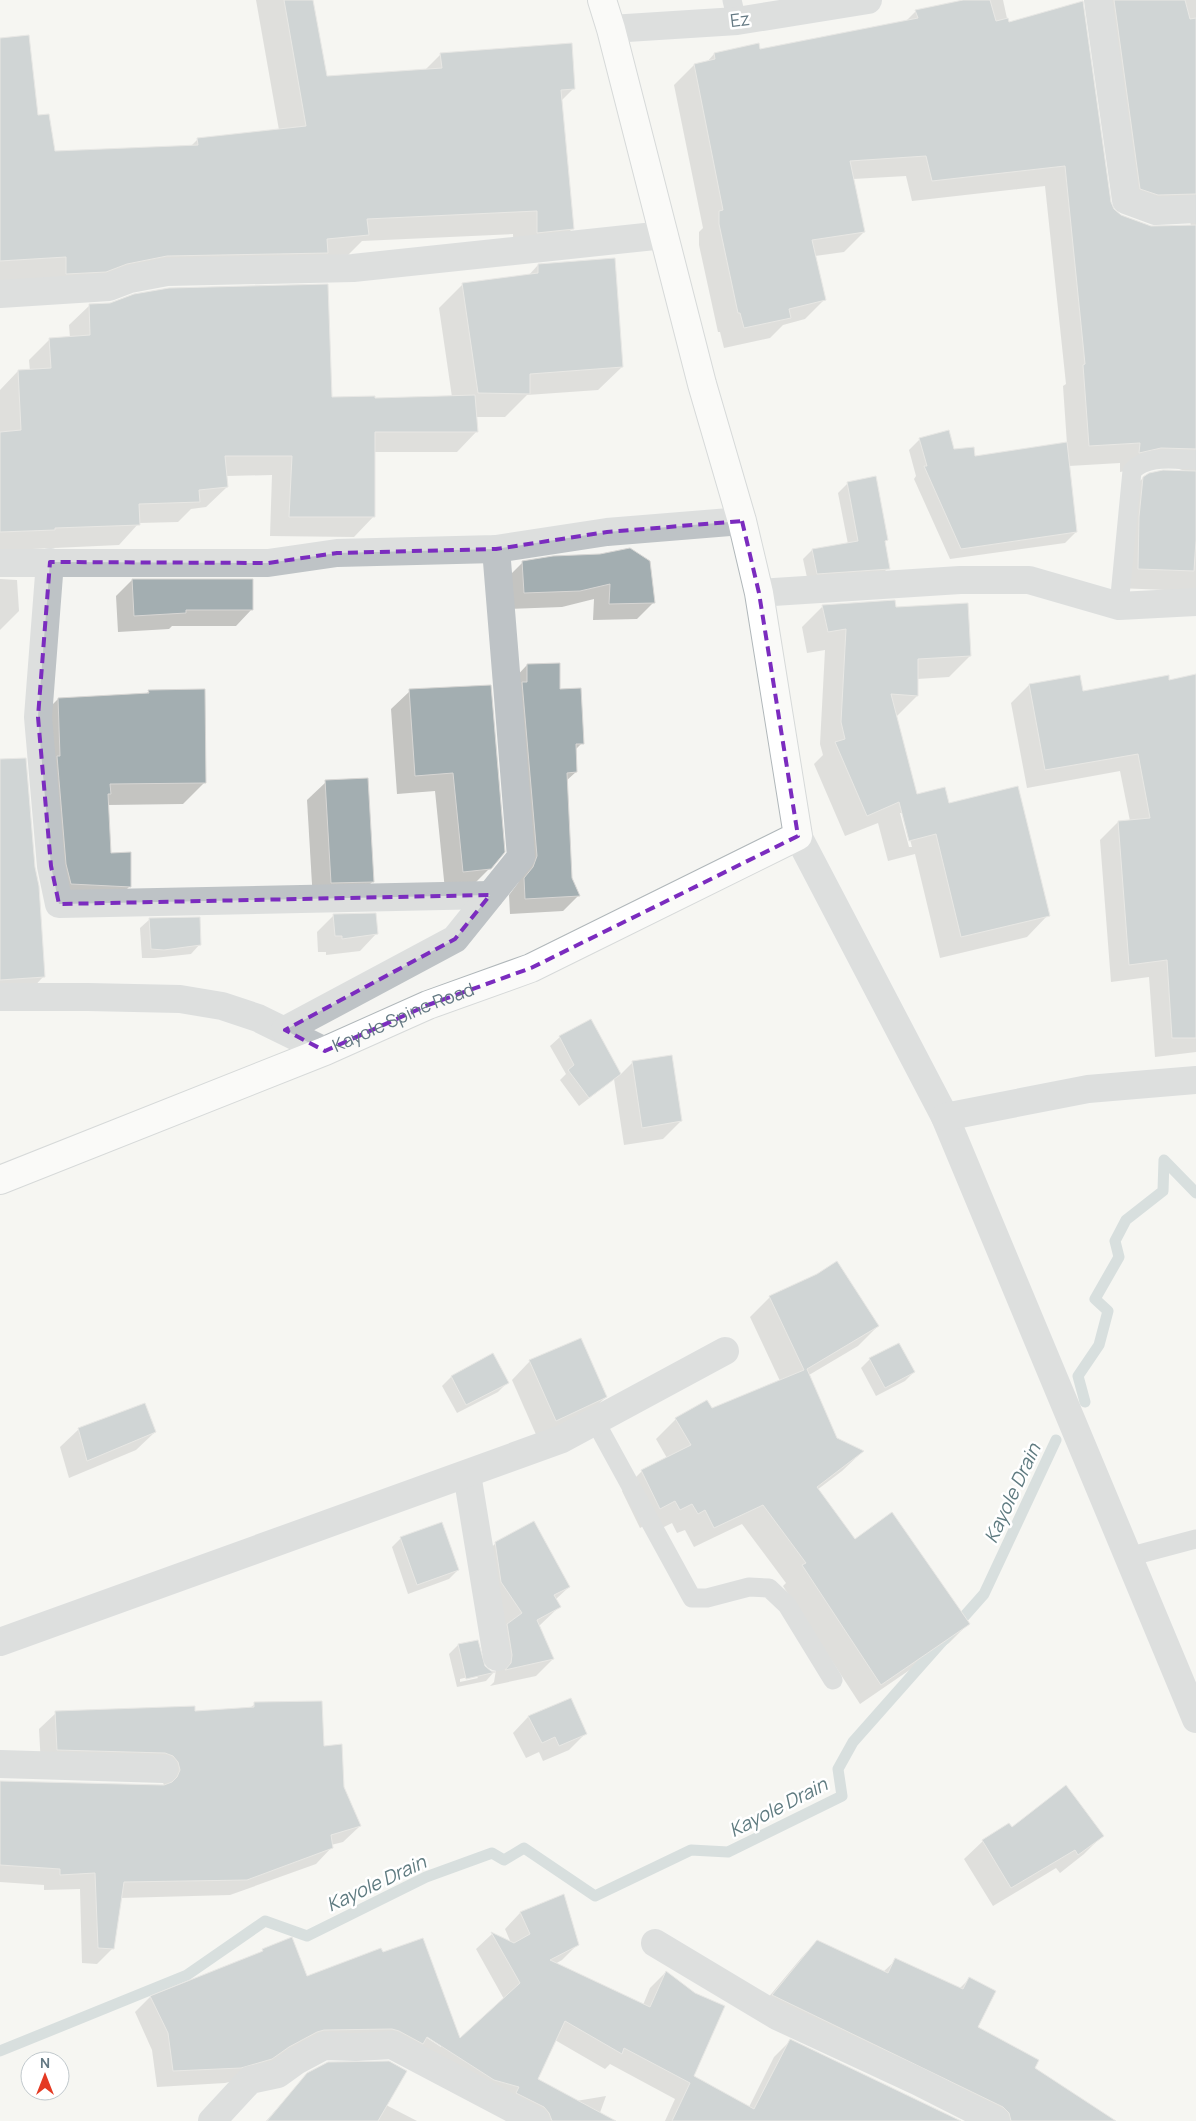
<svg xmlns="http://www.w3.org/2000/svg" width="1196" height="2121" viewBox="0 0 1196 2121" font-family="Manrope,sans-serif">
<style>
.shadow{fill:#0003;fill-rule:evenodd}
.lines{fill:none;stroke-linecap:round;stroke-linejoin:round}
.stream{stroke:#b3c3c5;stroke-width:11}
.building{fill:#a3aeb1;stroke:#d7d6d4}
.secondary-casing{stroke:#b0b7ba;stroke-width:30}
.lane{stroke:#bec3c6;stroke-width:19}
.street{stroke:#bec3c6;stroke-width:28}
.secondary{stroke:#fff;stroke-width:28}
.marked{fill:none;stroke:#7b2cbf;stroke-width:4;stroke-dasharray:10 6;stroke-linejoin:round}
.labels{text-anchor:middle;stroke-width:5;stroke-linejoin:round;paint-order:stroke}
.street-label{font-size:18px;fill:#647983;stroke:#fff}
.water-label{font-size:19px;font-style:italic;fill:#5f7b80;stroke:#fff}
</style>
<rect width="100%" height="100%" fill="#f5f5f2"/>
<g class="shadow">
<path d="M256,0H312L326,77L424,71L441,54L573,89L560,102L573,228L549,252L514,256L513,234L362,241L344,259L0,283V39L54,153L190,147L198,139L279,130Z"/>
<path d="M969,0H1003L1008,23L1113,211L1120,216L1156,228L1191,226L1190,221L1138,215L1106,0H1196V593L1188,591L1118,588L1123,498L1143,478L1185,471L1176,468H1140L1120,472V463L1069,466L1076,532L1065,543L950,559L914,479L916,476L909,450L920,439L974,457L1067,444L1063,386L1066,384L1045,186L912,201L906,176L853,179L864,232L844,252L815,256L825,299L805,319L783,325L770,338L724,348L720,332H718L699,245V232L703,228L674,85L694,65L706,63L714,54L759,50L905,22L916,11Z"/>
<path d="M538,265L622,367L598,390L527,395L505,417H475L477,431L457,452H374V516L354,537L270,536L272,475L226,476L227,487L206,507L191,509L178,522L139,523L119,545L11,550L0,562V390L18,371H30L29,360L49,340L70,338L69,325L90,305L330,398L374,400L452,397L439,308L463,284L528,276Z"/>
<path d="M875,478L886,540L884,542L888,568L879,577L808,582L803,559L812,550L848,544L838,493L847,484Z"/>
<path d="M600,555L654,602L637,619L593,620L594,599L562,607L508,609L507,578L523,562Z"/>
<path d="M0,579L17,580L19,611L0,630Z"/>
<path d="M132,580L252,609L236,626H172L169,629L118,632L116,596Z"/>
<path d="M823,606L895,608L970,656L949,677L917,679V696L896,717L916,796L948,805L1048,915L1027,937L940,958L915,854L888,861L878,823L845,836L814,764L823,755L820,744L825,650L807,653L802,627ZM900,813H903L912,847H909Z"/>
<path d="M527,665L582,743L575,750L576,772L566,781L571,879L578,896L563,911L510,914L509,895L518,883L522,872L512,681Z"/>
<path d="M1196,675V1052L1155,1057L1149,977L1111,982L1100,840L1118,822L1130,821L1120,771L1027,788L1011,703L1029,685L1079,676L1082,692L1168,681Z"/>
<path d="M490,686V868L471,887L445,890L435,791L397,794L391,709L410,691Z"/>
<path d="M149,691L205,782L183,804L108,805L110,854L130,886L108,908L61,907L36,721L58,699L146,694Z"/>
<path d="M0,760L44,976L25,996L0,997Z"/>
<path d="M326,782L373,881L355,900L313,901L307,800Z"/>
<path d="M334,915L376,934L360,951L326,955V952H318L317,932Z"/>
<path d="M150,919L200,944L191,954L154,958H142L140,928Z"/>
<path d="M591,1021L620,1075L632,1063L681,1121L663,1139L624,1145L614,1079L579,1106L560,1080L566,1074L550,1046L560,1037Z"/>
<path d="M770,1297L878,1326L858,1346L809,1375L836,1439L862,1452L842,1471L817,1490L854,1541L969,1623L949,1643L860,1704L783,1586L786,1583L742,1524L694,1547L685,1530L677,1533L672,1523L660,1529L655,1520L640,1528L622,1491L642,1471L667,1458L656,1439L676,1419L711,1410L780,1381L750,1317Z"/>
<path d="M870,1359L914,1372L905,1381L876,1396L861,1368Z"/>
<path d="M530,1361L606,1397L587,1415L538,1439L512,1380Z"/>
<path d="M451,1377L507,1383L498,1392L457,1413L442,1386Z"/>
<path d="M79,1429L155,1432L136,1450L69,1478L60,1447Z"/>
<path d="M401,1538L458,1570L449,1579L408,1594L392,1547Z"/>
<path d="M496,1543L569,1587L555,1600L559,1607L539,1626L553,1659L536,1676L490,1686L494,1682L496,1670L478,1560Z"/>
<path d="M458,1645L484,1667L493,1673L486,1681L457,1687L449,1654ZM476,1675L478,1678L460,1682V1679Z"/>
<path d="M255,1704L323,1748L360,1826L343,1842L331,1845L332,1847L316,1864L230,1895L120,1898L113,1948L97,1964L82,1963L80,1889L44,1890V1885L0,1882V1782L164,1786L162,1778L41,1766L39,1729L56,1713H194L250,1708Z"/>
<path d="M528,1717L585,1734L569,1750L543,1761L539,1752L526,1758L513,1733Z"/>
<path d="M1011,1829L1102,1836L1084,1854L1060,1873L1056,1868L993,1906L964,1859L983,1841Z"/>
<path d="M563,1896L578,1944L562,1960L555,1964L643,2005L650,1988L666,1972L692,2077L749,2107L774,2057L790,2041L959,2121H665L675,2099L610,2064L605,2069L555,2040L536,2080L576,2101L606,2096L597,2121H524L383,2047L225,2083L157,2087L152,2050L135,2012L150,1997L258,1955L263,1950L306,1978L460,2040L504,1999L476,1949L492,1934L511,1943L505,1929L520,1913ZM422,2032L441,2044V2047L421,2034Z"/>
<path d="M818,1941L883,1972L896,1960L959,1989L969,1979L976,2027L1034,2068L1086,2121H984L757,2011L802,1957Z"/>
<path d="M308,2074L386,2105L417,2121H266Z"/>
</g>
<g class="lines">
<g class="stream">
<path d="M1085,1402L1078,1376L1099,1345L1108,1311L1095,1299L1119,1257L1115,1241L1126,1220L1163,1191L1164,1160L1196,1193"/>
<path d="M0,2051L187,1975L265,1921L307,1936L426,1877L492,1853L504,1860L524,1848L595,1896L691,1850L728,1852L842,1796L838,1769L853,1742L984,1594L1056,1440"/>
</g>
</g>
<g class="building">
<path d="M284,0H313L327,76L442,68L440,53L572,43L575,89L561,90L574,229L537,233V211L367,219L369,235L327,239L328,253L167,256L127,264L106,272L66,274V257L0,261V38L29,35L38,115L49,114L55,151L198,145L197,138L306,126Z"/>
<path d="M963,0H990L996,21L1008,18L1009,22L1083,1L1111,202L1114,209L1121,215L1151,226L1196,225V449L1161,448L1139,453L1140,443L1089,446L1083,365L1085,364L1065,166L932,181L926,156L850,161L865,232L812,240L826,300L789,309L791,318L744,328L740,313H738L719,224V211L723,210L694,64L715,59L714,53L759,43L760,49L918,18L915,10Z"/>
<path d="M1114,0H1185L1190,19L1196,18V194L1158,195L1140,189Z"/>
<path d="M615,258L623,367L530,374V394L478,393L462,283L538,273V264Z"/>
<path d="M328,284L332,397L375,396V398L475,395L478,432H375V517H289L292,456H225L228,487L199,490L200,502L139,504L140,525L55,528V530L0,532V432L21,430L18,370L51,368L49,338L90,335L89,304L110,303L134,294L169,288Z"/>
<path d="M949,430L954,449L974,447L975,456L1067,442L1077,532L961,549L924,466H927L919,438Z"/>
<path d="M1163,470L1196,471V540L1194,571L1138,569L1139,517L1143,477L1149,473Z"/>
<path d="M876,476L888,540L885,541L890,569L817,574L812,549L858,541L847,482Z"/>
<path d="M630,548L650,561L655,603L609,604L610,584L580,591L524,593L522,561L553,556L600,554Z"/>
<path d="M132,579H253V610H186V613L134,616Z"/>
<path d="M895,600L896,607L968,603L971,656L918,659V696L891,694L917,794L945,787L949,803L1018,786L1050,916L961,937L936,834L909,841L899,802L867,816L835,742L845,739L841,722L846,629L828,632L822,605Z"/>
<path d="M560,663V689L581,688L584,744H576L577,772L567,773L572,878L580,896L525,899L524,878L533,867L537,856L522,682H527V664Z"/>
<path d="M1196,674V1038H1172L1167,960L1129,965L1118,821L1150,818L1138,754L1045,770L1029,684L1080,675L1083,691L1169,675V680Z"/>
<path d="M491,685L505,852L491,869L463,872L453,773L415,776L409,689Z"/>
<path d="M205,689L206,783L110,784L111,794H108L111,853L131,852V887L71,884L66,864L57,756H60L58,698L149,693L148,690Z"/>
<path d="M26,758L35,867L39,886L45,977L0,980V759Z"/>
<path d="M368,778L374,882L331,883L325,780Z"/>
<path d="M376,913L378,934L342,939V936H335L333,914Z"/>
<path d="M200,917L201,945L164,950L151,949L149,918Z"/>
<path d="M591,1019L621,1074L589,1098L568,1070L574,1065L559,1036Z"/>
<path d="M672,1055L682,1121L642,1128L632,1061Z"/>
<path d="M837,1261L879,1326L807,1369L837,1438L864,1451L817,1487L855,1539L892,1512L970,1624L881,1685L802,1565L806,1563L763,1505L714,1528L705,1510L698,1514L692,1504L680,1510L675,1501L660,1509L641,1470L691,1445L675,1418L707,1400L712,1408L804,1370L769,1296L817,1274Z"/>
<path d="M581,1338L607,1397L556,1421L529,1360Z"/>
<path d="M899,1343L915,1372L885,1388L869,1358Z"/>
<path d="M493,1353L509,1383L466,1405L451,1376Z"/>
<path d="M145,1403L156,1432L87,1461L78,1428Z"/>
<path d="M534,1521L570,1587L554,1595L561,1607L537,1620L554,1659L505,1670L511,1663L512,1655L507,1624L522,1613L501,1582L495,1542Z"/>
<path d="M442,1522L459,1570L417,1585L400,1537Z"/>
<path d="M478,1640L485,1666L491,1671L496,1672L466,1679L458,1644Z"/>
<path d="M571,1698L587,1734L559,1746L555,1737L542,1743L528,1716Z"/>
<path d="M322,1701L324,1746L342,1744L344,1787L361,1826L331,1835L333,1848L247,1880L124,1882L114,1949L98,1948L95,1873L60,1875V1869L0,1865V1781L164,1785L172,1782L177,1777L180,1770L178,1762L173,1756L165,1753L57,1750L55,1711L195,1706V1711L254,1707V1702Z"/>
<path d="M1066,1785L1104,1836L1078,1855L1075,1850L1011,1888L982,1840L1009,1823L1012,1827Z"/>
<path d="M564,1894L579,1945L550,1960L650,2007L666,1971L695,1993L725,2006L694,2076L754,2109L790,2039L961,2121H672L690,2083L624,2048L622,2054L565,2021L538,2079L616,2121H552L549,2113L544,2107L516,2093L519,2087L494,2080L427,2037L423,2044L399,2031L392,2029L324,2030L317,2032L289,2047L272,2059L241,2068L173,2071L168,2033L150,1996L263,1951L262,1949L292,1937L307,1976L381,1948L383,1952L423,1938L460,2038L520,1983L491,1932L514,1943L530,1934L520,1912Z"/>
<path d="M817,1940L888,1973L895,1958L963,1989L969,1977L996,1991L978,2027L1039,2060L1035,2068L1116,2121H1011L1009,2113L1003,2107L772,1995Z"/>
<path d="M389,2061L407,2071L378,2121H267L307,2073L328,2062Z"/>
</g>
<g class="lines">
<defs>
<g id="secondary">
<path id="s1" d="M0,1180L325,1051L428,1005L531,968L798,836L759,593L742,521L702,384L611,29L602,0"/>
</g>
</defs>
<use href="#secondary" class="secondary-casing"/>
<g class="lane">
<path d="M732,0L737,21"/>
<path d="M1119,606L1132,471C1147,454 1176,460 1196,460"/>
<path d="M595,1421L692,1598H707L749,1587L769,1588L787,1605L833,1680"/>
<path d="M1128,1557L1196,1539"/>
</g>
<g class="street">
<path d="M1098,0L1126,200L1156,211L1196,209"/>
<path d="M611,29L737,21L868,0"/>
<path d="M0,294L109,287L130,279L167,272L353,268L664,235"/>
<path d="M50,562L38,717L51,866L59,904L490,895"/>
<path d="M0,563H268L337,553L496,549L607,532L742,521"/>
<path d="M759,593L960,580H1029L1119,606L1196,602"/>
<path d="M798,836L945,1117L1196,1719"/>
<path d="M0,997H88L180,999L222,1006L258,1018L325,1051"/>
<path d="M285,1030L455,939L521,857L496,549"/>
<path d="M945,1117L1088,1089L1196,1080"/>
<path d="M467,1474L497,1657"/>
<path d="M0,1642L562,1439L725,1351"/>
<path d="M0,1764L164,1769"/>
<path d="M655,1943L777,2016L917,2081L996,2121"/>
<path d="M212,2121L250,2080L278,2074L296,2061L324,2046L356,2047L392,2045L536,2121"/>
</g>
<use href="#secondary" class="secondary"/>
</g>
<path d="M0 0H1196V2121H0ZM742,521L759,593L798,836L531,968L428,1005L325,1051L285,1030L455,939L490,895L59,904L51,866L38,717L50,562L268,563L337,553L496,549L607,532Z" fill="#f5f5f2" fill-opacity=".55" fill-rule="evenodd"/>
<path class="marked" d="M742,521L759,593L798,836L531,968L428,1005L325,1051L285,1030L455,939L490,895L59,904L51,866L38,717L50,562L268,563L337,553L496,549L607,532Z"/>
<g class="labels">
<g class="street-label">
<text transform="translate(740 20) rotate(-7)" y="6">Ez</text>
<text dy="6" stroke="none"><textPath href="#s1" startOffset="435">Kayole Spine Road</textPath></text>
</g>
<g class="water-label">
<text transform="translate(1012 1493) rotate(-65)" y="7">Kayole Drain</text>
<text transform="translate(778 1807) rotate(-27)" y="7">Kayole Drain</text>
<text transform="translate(376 1883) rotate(-25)" y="7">Kayole Drain</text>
</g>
</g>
<g transform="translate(45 2076)"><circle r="24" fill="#ffffff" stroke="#c1c9cd"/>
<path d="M0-4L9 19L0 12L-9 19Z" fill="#e43a23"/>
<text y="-8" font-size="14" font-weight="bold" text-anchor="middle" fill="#647983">N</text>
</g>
</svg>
